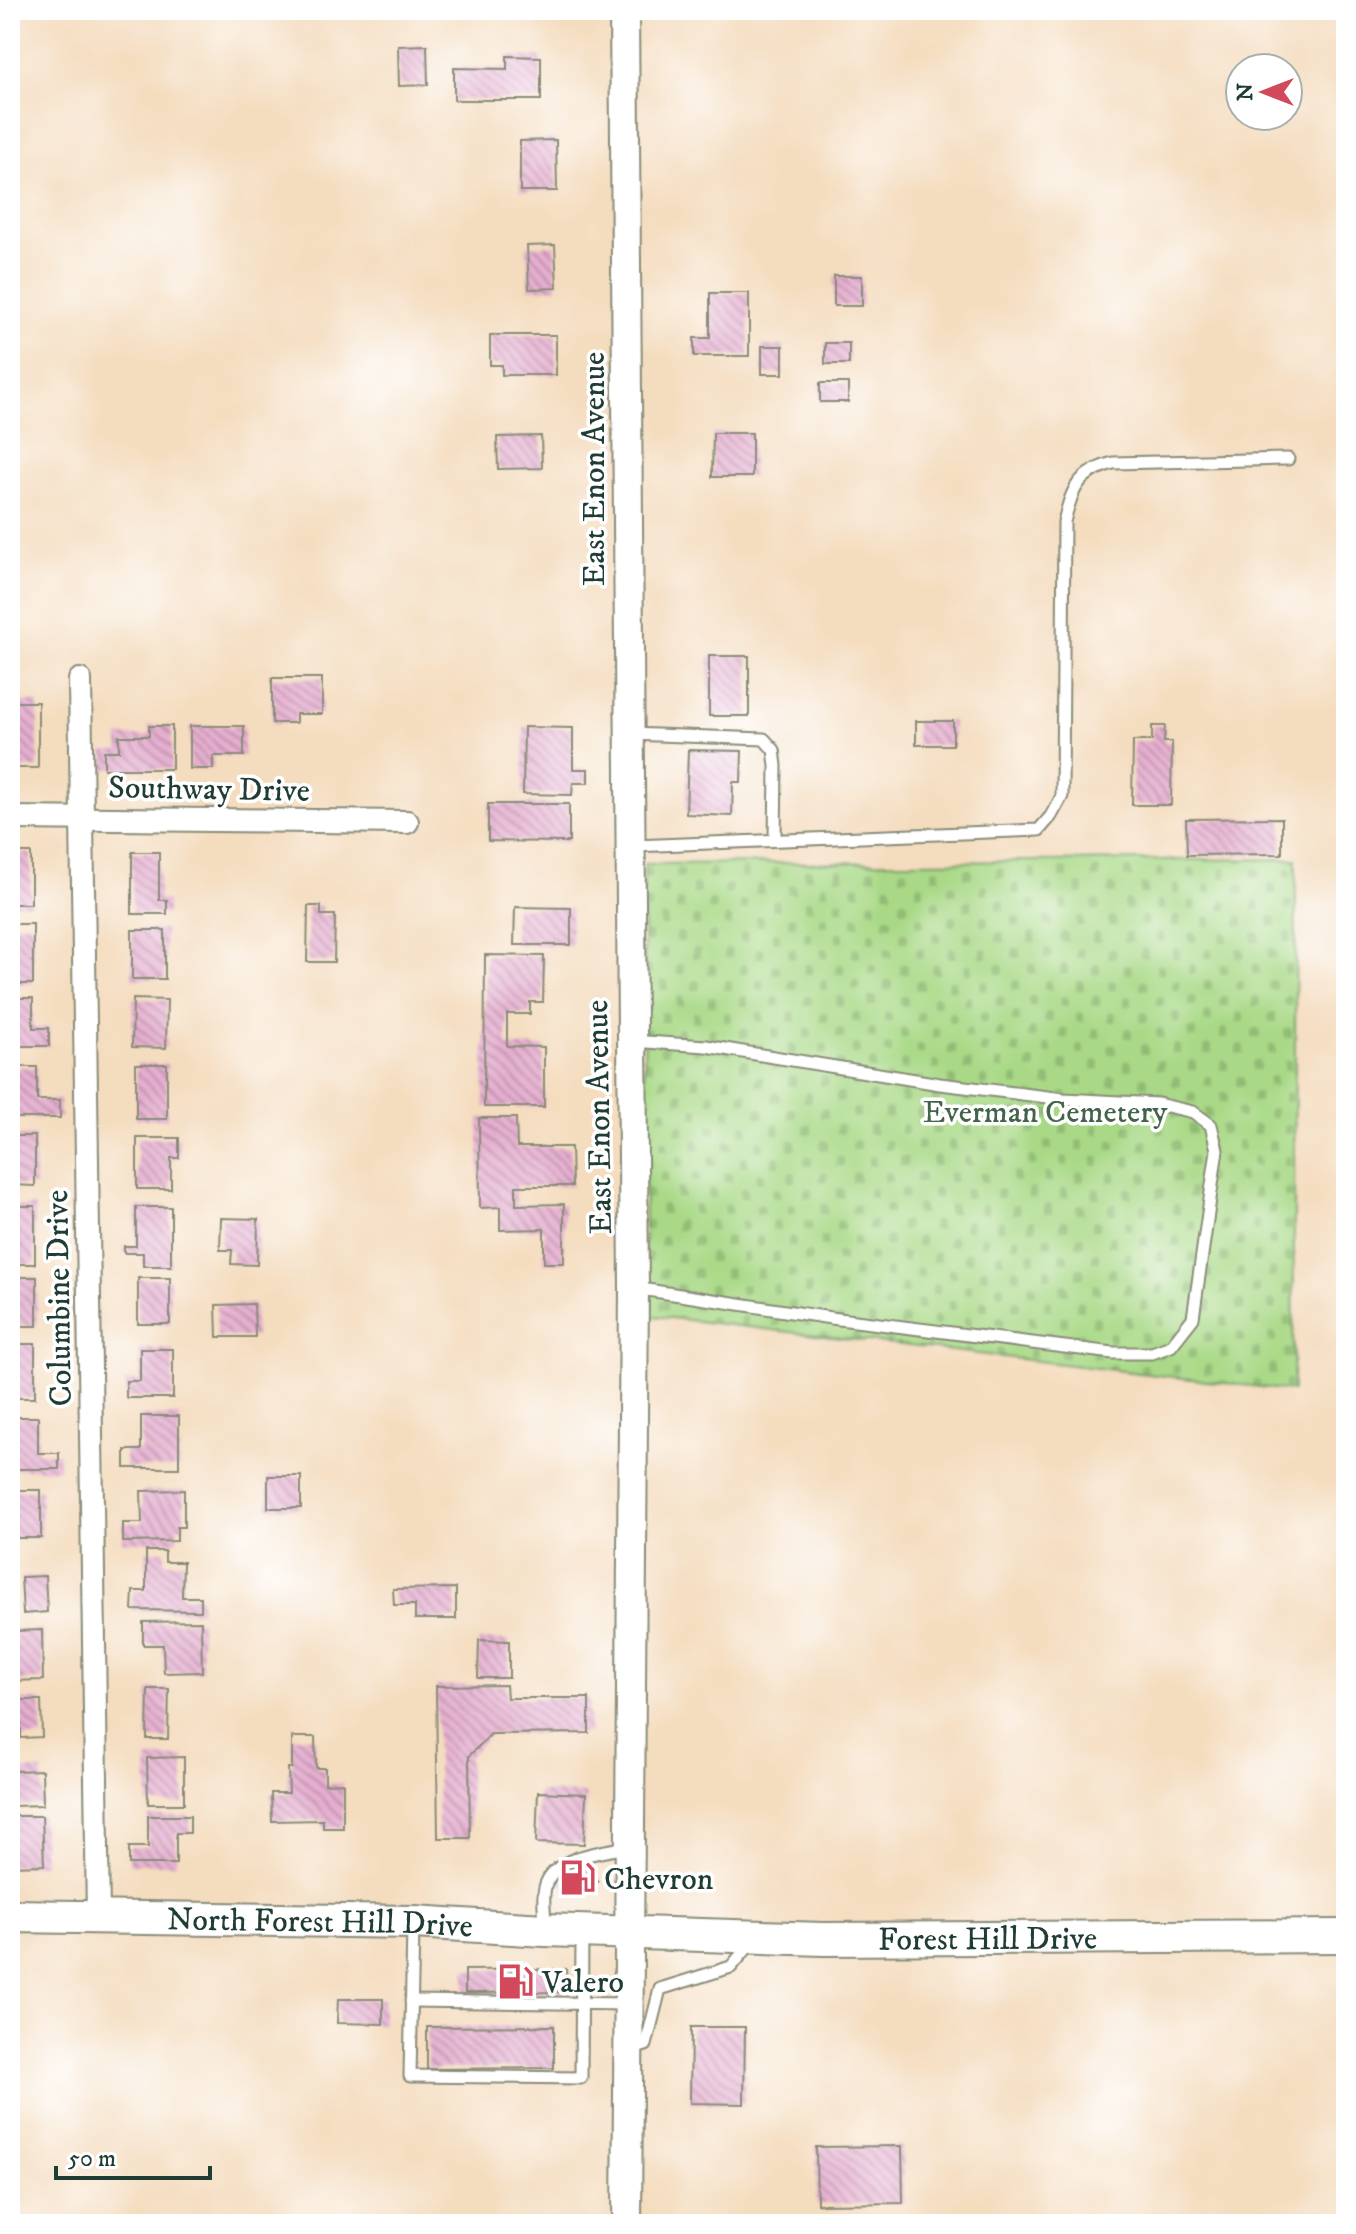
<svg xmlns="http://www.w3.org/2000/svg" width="1356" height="2234" viewBox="0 0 1356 2234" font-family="'IM FELL DW Pica',serif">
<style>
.cemetery{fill:url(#cemetery-stones);stroke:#648b5d;stroke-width:2}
.building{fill:url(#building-back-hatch)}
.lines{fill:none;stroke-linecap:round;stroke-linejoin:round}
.service-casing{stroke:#8a8c79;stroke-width:15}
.minor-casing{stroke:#8a8c79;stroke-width:26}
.tertiary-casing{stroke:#8a8c79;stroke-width:32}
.secondary-casing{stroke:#8a8c79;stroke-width:36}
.service{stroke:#fff;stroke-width:11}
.minor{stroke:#fff;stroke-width:22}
.tertiary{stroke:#fff;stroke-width:28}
.secondary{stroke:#fff;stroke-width:32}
.labels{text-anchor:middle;stroke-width:7;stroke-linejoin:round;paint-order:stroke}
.street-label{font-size:32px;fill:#1f3d34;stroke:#fff}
.park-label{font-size:32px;fill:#426448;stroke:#fff}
.poi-label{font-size:32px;fill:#1f3d34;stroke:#fff;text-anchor:start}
</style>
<defs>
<pattern id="cemetery-stones" width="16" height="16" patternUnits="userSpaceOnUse" patternTransform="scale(2)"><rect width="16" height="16" fill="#a9d986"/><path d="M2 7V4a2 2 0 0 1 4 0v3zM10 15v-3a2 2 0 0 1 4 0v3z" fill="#91bb74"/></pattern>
<pattern id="building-back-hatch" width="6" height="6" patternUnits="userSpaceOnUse" patternTransform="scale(2)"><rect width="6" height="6" fill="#e5aecf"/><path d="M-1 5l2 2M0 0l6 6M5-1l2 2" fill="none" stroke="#b98fa9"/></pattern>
</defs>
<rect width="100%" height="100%" fill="#fff"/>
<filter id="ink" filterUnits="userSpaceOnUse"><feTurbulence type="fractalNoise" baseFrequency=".0125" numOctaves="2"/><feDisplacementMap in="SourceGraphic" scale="16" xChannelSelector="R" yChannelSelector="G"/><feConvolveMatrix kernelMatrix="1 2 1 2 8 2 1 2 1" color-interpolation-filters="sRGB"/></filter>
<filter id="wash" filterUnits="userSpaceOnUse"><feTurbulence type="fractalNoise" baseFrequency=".006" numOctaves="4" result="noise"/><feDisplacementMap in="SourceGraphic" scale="32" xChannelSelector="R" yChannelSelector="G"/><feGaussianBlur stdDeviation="1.8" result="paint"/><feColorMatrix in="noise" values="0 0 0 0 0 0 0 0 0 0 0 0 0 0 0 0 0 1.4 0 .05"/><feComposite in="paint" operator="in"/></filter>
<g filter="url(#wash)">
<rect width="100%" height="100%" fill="#f4dcbe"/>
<path class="cemetery" d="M1296,859L1293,1391L645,1315L644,864Z"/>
<g id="blocks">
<g class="building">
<path d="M427,45L428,85L399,86L398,46Z"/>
<path d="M507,56L541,57V100H454V68L507,69Z"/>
<path d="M556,140L557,191H520V141Z"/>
<path d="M555,245L557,288L529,289L527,246Z"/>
<rect x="834" y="276" width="28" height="30"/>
<path d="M710,293H749V356H694V338H710Z"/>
<path d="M490,335H556V375H502V365H490Z"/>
<rect x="825" y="343" width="24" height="21"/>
<rect x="762" y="346" width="21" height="28"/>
<rect x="820" y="383" width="28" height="19"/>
<path d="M713,433H752V477H712Z"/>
<path d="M541,436L542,468L498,469L497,437Z"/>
<rect x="709" y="656" width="40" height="60"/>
<path d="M272,678H322V714H296V723H272Z"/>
<path d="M16,702H38V768H10V714H16Z"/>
<rect x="916" y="721" width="37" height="24"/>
<path d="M149,726H172V769H104V751H119V736H149Z"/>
<path d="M190,726H244V756H213V769H190Z"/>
<path d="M1152,726H1165L1164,742H1172L1171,805H1132L1133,741H1152Z"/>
<path d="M524,727L573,728V769H588V783H573L572,795L523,794Z"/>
<path d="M688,750L742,751L741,782H733L732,816L686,814Z"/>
<path d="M488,804H569V842L488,841Z"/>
<path d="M1282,818V854L1187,855L1186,819Z"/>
<path d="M132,852H159V900H167V914H132Z"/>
<rect x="10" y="853" width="21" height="51"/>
<path d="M308,906H321V915H335L334,962H307Z"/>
<path d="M515,907L571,908V945H514Z"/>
<rect x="10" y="924" width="23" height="60"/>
<rect x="132" y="930" width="33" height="49"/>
<path d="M485,955L544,956L543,1002H530V1014H507V1046L544,1047V1107H484Z"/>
<path d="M10,998H33V1028H49V1046H10Z"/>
<path d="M133,999L167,1000L166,1048L132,1047Z"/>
<rect x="136" y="1064" width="31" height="55"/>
<path d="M10,1067H37V1100H60V1118H10Z"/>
<path d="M479,1118H516L517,1147H571L572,1186H516V1205L564,1204V1263H544V1229L500,1230V1207L480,1208Z"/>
<path d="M10,1136H35V1186L10,1185Z"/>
<path d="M137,1138H179V1158H171V1189H137Z"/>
<rect x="10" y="1206" width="25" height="58"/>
<path d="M136,1207H171V1266H143V1253H124V1246H136Z"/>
<path d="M221,1218L258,1219L257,1265L231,1264L232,1250H220Z"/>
<rect x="10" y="1277" width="27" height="49"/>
<rect x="138" y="1278" width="32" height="46"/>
<path d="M254,1304L255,1337H217L216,1305Z"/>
<rect x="10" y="1344" width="25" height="54"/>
<path d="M140,1349H173V1398H126V1381H140Z"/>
<path d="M141,1416H179V1468H125V1450H141Z"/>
<path d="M10,1417H38V1453H59V1469H10Z"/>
<rect x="268" y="1476" width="33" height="32"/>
<path d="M15,1490H41V1538H10V1510H15Z"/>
<path d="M184,1490V1527H177V1541L123,1542V1523H142L141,1491Z"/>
<path d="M146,1551H165V1562H183L182,1597H201V1611L132,1610L133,1591H146Z"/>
<path d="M45,1576L47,1612L23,1614L21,1577Z"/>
<path d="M456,1588V1619H415V1605H394L393,1589Z"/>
<path d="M201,1621L202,1672L164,1673L163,1645H143V1622Z"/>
<path d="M42,1630L43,1680L10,1681V1647H15V1631Z"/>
<path d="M479,1640L509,1641V1678H478Z"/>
<path d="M506,1685L507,1698H589V1733L491,1734L469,1756L470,1838H438L436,1686Z"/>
<path d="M148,1689H169L168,1739H147Z"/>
<path d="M21,1700H41L42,1737L21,1738Z"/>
<path d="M292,1737H315L316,1768H325V1784L343,1783V1828H323V1820L272,1821L271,1793H289L288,1768H292Z"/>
<path d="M184,1757V1804H148L147,1758Z"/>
<path d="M42,1770L43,1805L14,1806L13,1771Z"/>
<path d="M538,1792L586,1794L584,1844L536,1843Z"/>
<path d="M10,1816H42L44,1865L10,1866Z"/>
<path d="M148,1816H190V1833H176V1864H129V1847H148Z"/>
<path d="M588,1860L598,1882L567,1895L557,1874Z"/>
<path d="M566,1969L567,1992L465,1993V1970Z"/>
<path d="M338,1999H383V2024L337,2023Z"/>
<path d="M554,2026V2068L427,2069V2027Z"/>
<path d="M691,2027H745L744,2104L690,2103Z"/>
<path d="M902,2146L903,2203L817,2204L816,2147Z"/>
</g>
</g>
</g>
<g filter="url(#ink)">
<use href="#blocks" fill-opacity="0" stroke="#8a8c79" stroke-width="2"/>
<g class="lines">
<defs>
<g id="service">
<path d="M630,734L764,739L774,750L776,766L775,840"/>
<path d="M633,846L1039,830L1051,816L1062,796L1064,522C1072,488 1078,473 1113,463L1288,459"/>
<path d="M631,1041L706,1046L940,1084L1064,1099L1158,1104L1193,1112L1211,1125L1217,1150L1193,1318L1171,1346L1152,1353H1113L831,1318L634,1288"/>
<path d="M545,1925C545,1913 542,1899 545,1887C553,1856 602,1852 628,1847"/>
<path d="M413,1926L410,2076L581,2078L582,1936"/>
<path d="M411,2001L627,2004"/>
<path d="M628,2050L646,2045L660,1989L731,1967L752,1942"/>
</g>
<g id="minor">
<path d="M80,680L98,1916"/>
<path d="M10,818L407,822"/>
</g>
<path id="tertiary" d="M624,10L634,1288L627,2224"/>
<g id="secondary">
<path id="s1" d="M10,1916L414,1922L545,1930L824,1939L1346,1936"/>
</g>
</defs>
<use href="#service" class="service-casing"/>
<use href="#minor" class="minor-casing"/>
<use href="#tertiary" class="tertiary-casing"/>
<use href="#secondary" class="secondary-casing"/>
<use href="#service" class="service"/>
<use href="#minor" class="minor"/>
<use href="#tertiary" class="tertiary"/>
<use href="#secondary" class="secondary"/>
</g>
</g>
<defs>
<symbol id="fuel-bare" viewBox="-9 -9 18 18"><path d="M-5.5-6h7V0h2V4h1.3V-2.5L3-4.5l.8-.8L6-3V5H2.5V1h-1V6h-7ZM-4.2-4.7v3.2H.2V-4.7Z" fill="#d1495b" stroke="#fff" stroke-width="2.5" paint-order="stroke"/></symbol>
</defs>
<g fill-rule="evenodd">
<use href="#fuel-bare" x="552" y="1852" width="51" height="51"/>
<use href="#fuel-bare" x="490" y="1956" width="51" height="51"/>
</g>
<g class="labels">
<g class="street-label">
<text transform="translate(593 469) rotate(-90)" y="11">East Enon Avenue</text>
<text transform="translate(209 788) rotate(1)" y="11">Southway Drive</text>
<text transform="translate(598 1117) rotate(-91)" y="11">East Enon Avenue</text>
<text transform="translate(58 1298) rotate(-91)" y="11">Columbine Drive</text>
<text dy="11" stroke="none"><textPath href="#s1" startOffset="310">North Forest Hill Drive</textPath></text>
<text dy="11" stroke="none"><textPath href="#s1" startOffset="978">Forest Hill Drive</textPath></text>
</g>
<g class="park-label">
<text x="1045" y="1122">Everman Cemetery</text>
</g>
<g class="poi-label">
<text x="604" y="1889">Chevron</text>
<text x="542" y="1992">Valero</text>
</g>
</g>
<rect width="1356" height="2234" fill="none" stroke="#fff" stroke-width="40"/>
<g transform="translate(1264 92) rotate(270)"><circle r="38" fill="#ffffff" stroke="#a5b1ae" stroke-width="2"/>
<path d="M0-6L14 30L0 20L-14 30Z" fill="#d1495b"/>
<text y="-12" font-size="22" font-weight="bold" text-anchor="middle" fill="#1f3d34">N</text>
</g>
<path d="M56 2166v12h154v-12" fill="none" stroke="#1f3d34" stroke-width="4"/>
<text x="68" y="2166" font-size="24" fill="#1f3d34" stroke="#ffffff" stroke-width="6" paint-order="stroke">50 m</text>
</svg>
